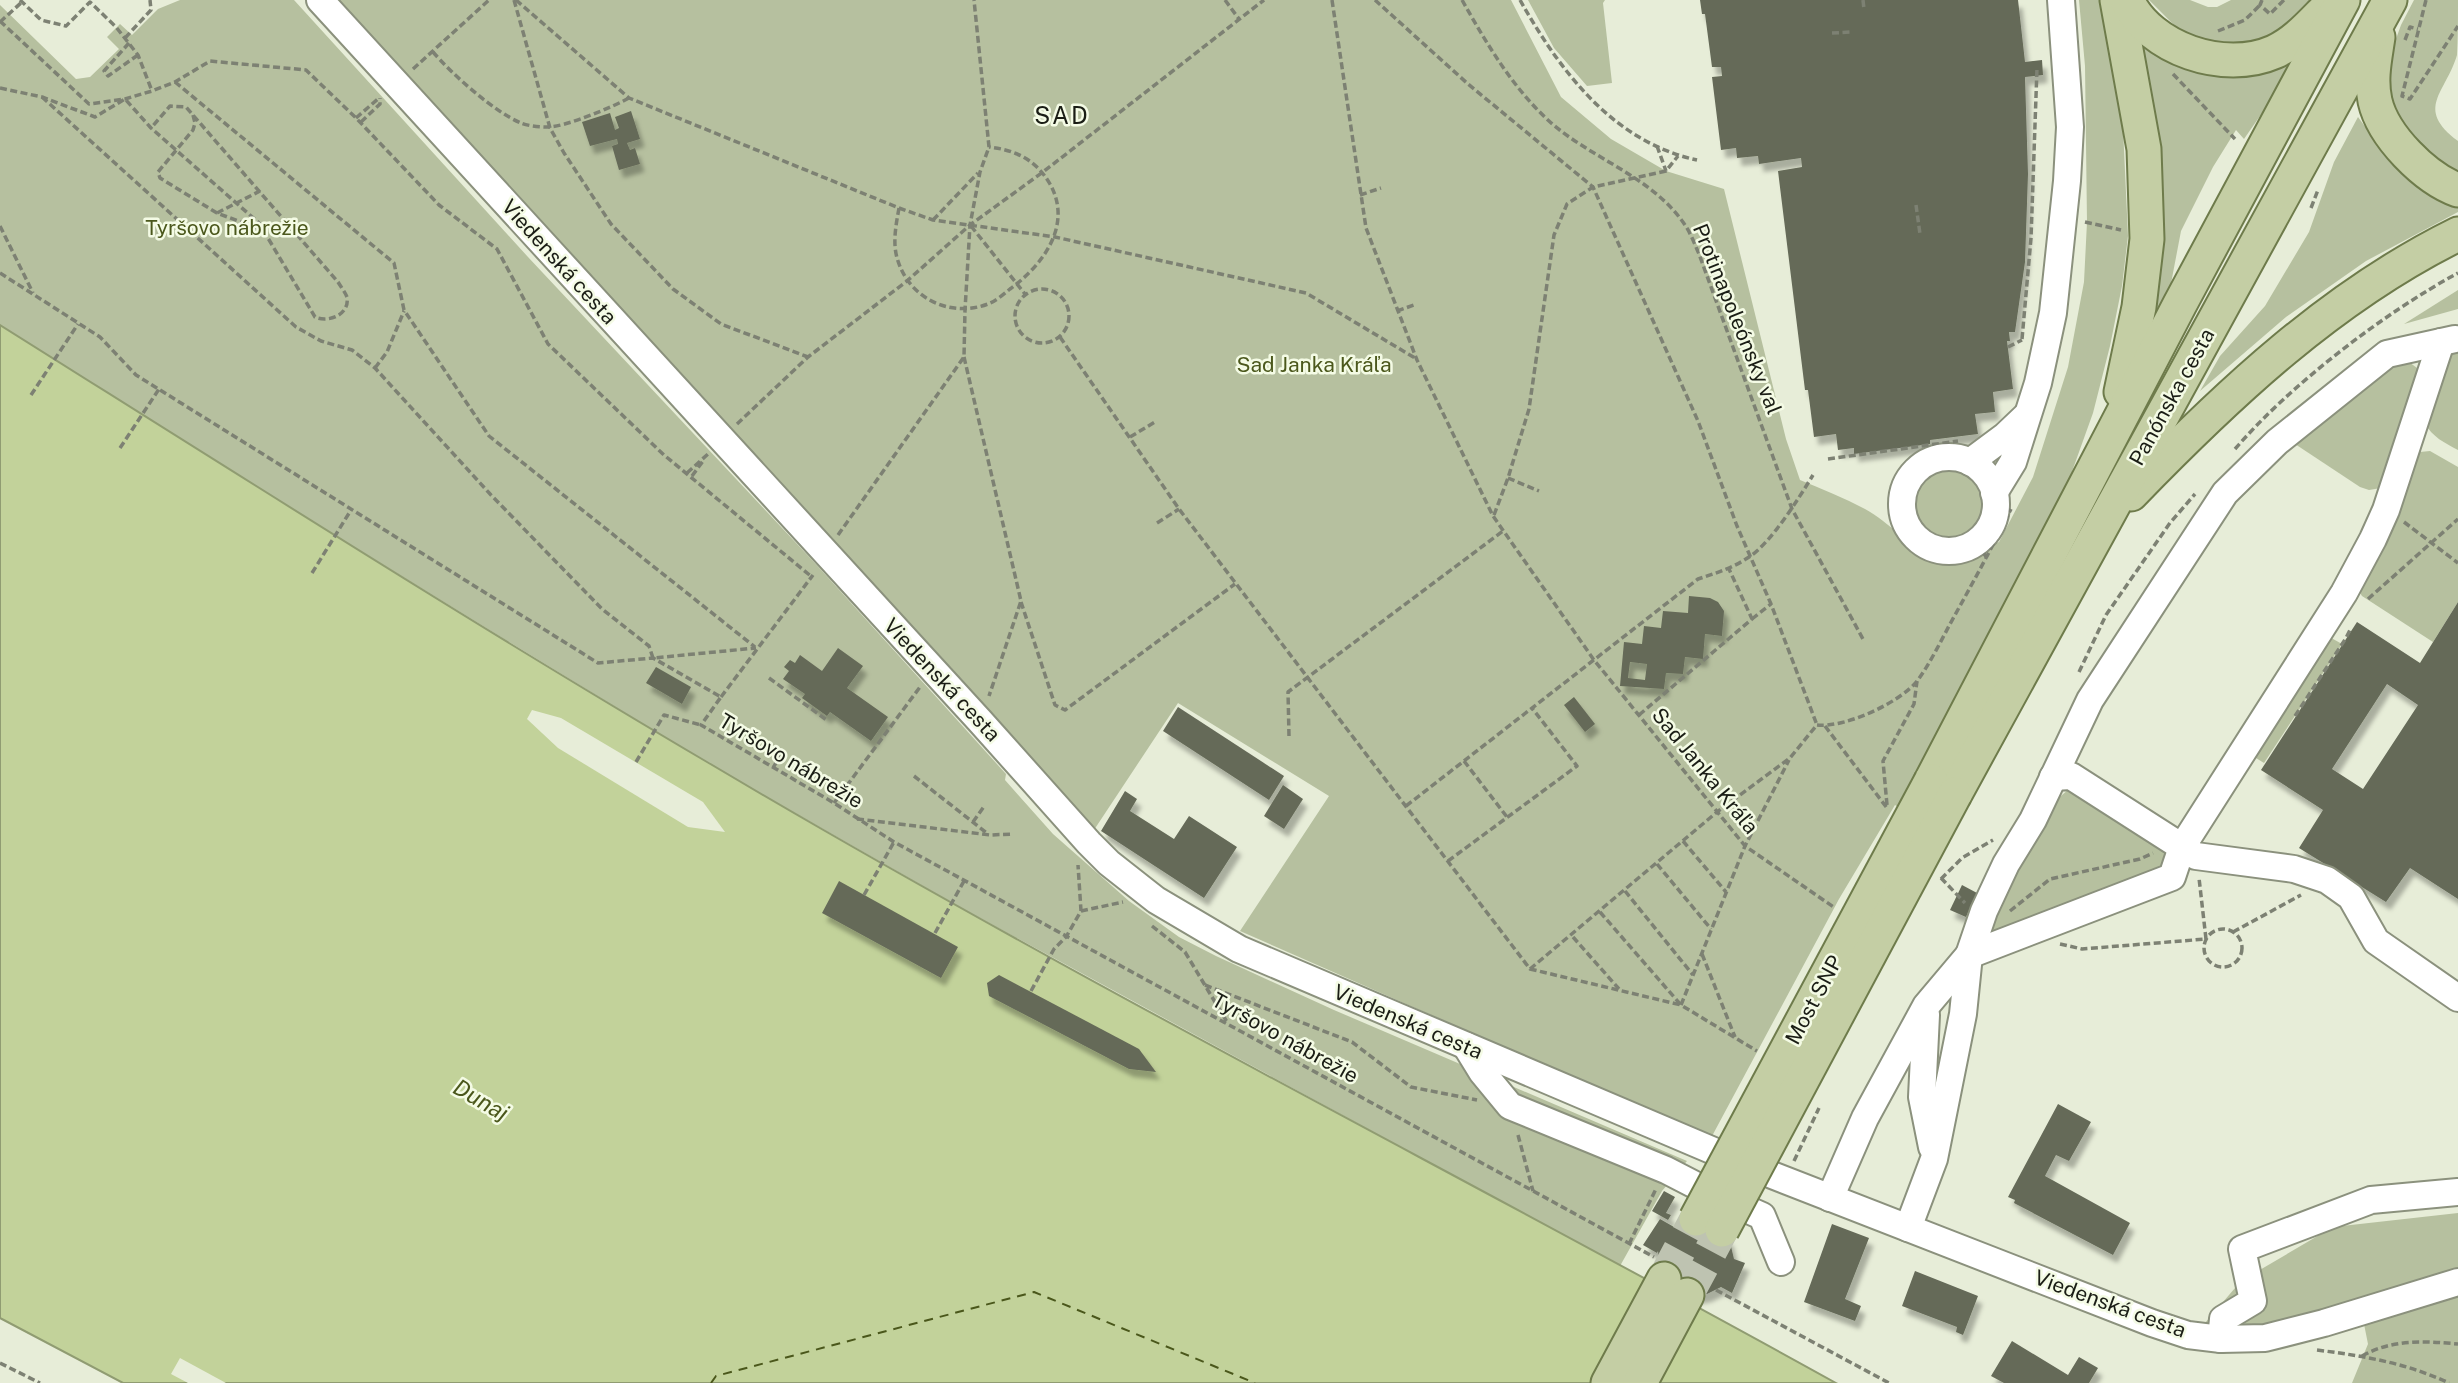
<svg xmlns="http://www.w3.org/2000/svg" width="2458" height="1383" viewBox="0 0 2458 1383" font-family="'Public Sans',sans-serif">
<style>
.green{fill:#b6c09f}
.water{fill:#c2d29a;stroke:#909c72;stroke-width:2}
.pier{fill:#e7edd8}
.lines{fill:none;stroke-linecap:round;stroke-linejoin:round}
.ferry{stroke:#4a571b;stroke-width:2;stroke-dasharray:9 7;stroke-linecap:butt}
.building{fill:#656a58;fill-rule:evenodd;filter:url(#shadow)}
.major-tunnel{stroke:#bec3b1;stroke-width:33;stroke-dasharray:33 17;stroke-linecap:butt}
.minor-casing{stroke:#8b917d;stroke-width:30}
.major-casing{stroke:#6e7b4b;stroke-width:37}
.path{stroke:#7d8173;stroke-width:3.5;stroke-dasharray:7 3.5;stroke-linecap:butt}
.minor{stroke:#fff;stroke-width:26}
.major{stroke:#c4cea4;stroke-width:33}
.major-bridge-casing{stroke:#6e7b4b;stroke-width:37;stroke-linecap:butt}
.major-bridge{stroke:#c4cea4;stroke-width:33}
.labels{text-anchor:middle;stroke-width:5;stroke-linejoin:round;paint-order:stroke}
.park-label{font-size:21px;fill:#4b581c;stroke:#f4fbe5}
.street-label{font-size:21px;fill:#1a1d15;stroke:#f4fbe5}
.water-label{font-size:23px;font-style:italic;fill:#4a571b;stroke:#f4fbe5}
.quarter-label{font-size:24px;letter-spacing:2px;fill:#1a1d15;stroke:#f4fbe5}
</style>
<defs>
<filter id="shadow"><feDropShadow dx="4.5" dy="8" stdDeviation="2" flood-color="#0004"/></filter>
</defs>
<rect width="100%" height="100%" fill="#e7edd8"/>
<g class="green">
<path d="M180,0H294L528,257L813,561L1006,774L1005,780L1053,834L1129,901L1179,937L1216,956L1334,1010L1687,1161L1662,1191L1620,1266L958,906L707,763L310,520L0,325V5L76,79L90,77L119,49L107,37L120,24L132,35L158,9Z"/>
<path d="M336,0H1511L1561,97L1611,139L1666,171L1724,189L1786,439L1800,480C1822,489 1844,498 1865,509C1888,521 1912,550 1936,555C1958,560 1979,549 1999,542L2033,477L2068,367L2084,282L2087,222L2085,66L2079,0H2107L2116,61L2123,128L2128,236L2122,286L2110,346L2093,413L2065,491L1900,808L1895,805L1839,899L1711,1138L1240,931L1329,796L1178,703L1094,830Z"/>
<path d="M1528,0H1605L1603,3L1612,83L1587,86L1554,48Z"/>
<path d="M2149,0H2190L2208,7H2217L2231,0H2320L2288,35L2242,49L2196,42L2172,23Z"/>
<path d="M2414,0H2458C2458,17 2458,39 2457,55C2446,93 2414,108 2458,141V171L2437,162L2397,129L2383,75L2401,25Z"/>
<path d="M2138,35L2270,64L2293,62L2278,90L2244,139L2236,130L2213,167L2181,231L2169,294L2142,347Z"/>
<path d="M2358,117L2388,158L2427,194L2458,204V212L2366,261L2286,317L2200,391L2220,356L2265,306L2309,232L2334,162Z"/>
<path d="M2458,290V309L2404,324Z"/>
<path d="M2458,352V450C2445,443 2432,437 2425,423L2444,360L2452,353Z"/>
<path d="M2409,362L2417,368L2419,375L2381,488L2369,490L2360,487L2295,444V440L2380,367Z"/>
<path d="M2430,451L2458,467V602L2433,642L2362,596L2359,591L2413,457L2420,452Z"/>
<circle cx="1948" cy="504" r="43"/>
<path d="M2326,635L2342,644L2264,763L2248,753Z"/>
<path d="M2068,790H2076L2161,846L2166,854L2161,870L1996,932C1989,928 1990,925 1992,917L2055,801Z"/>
<path d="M2458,1213V1383H2352L2368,1344L2360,1304L2288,1325L2205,1323L2241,1281L2333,1227Z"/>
</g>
<path class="water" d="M0,325C234,472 468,621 707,762C1076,981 1461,1175 1836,1383H123L0,1318Z"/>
<g class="pier">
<path d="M532,710L561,718L703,802L725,832L688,827L558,748L527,719Z"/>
<path d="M180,1358L226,1383H188L171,1374Z"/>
</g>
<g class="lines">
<path class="ferry" d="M711,1383L716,1376L1034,1292L1255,1383"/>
</g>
<g class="building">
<path d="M1700,0H2018L2025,62L2042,60L2043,75L2025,77L2028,174L2025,262L2015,332H2009L2010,341H2007L2013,389L1993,392L1995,412L1975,414L1978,434L1930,440V444L1854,454V448L1838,450L1836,434L1814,437L1808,390H1805L1778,171L1802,167L1801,158L1759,164L1758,156L1737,158L1736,148L1721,150L1712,77L1722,76L1721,67H1712L1705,14H1702Z"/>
<path d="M631,111L640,139L627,143L630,150L635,148L640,164L619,170L612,146L618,144L617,139L590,146L582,122L610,113L615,130L619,128L615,117Z"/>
<path d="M1689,596L1710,598L1718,602L1724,611L1722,636L1705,634L1703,659L1685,657L1683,674L1666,673L1664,689L1620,686L1624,642L1642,644L1644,626L1661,628L1663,611L1688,613ZM1630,662L1647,664L1645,680L1628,678Z"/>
<path d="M2458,602V899L2410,868L2386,902L2299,848L2323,810L2261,770L2357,622L2420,663ZM2387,684L2418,705L2363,789L2332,769Z"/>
<path d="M838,648L863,666L847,688L888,717L871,741L830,712L827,716L802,698L805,694L783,679L789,671L784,667L790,660L795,663L800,655L822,671Z"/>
<path d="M656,667L691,687L682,704L646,683Z"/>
<path d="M1574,697L1595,724L1585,732L1564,705Z"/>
<path d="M1178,707L1284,776L1269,800L1163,731Z"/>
<path d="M1283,785L1303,799L1284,829L1264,816Z"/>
<path d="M1125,791L1137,799L1130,811L1174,839L1189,816L1237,847L1204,898L1101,831Z"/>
<path d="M839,881L958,947L941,978L822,913Z"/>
<path d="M1962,885L1977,893L1966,917L1950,910Z"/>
<path d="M999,975L1139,1049L1156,1072L1129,1069L989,996L987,983Z"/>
<path d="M2058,1104L2091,1122L2069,1161L2056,1155L2045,1176L2130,1223L2113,1255L2014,1203L2015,1200L2008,1197Z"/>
<path d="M1664,1191L1675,1197L1666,1213L1671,1215L1668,1220L1652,1211Z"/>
<path d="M1660,1219L1674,1227L1682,1222L1729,1238L1734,1259L1745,1263L1732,1293L1721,1287L1707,1294L1697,1296L1660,1270L1658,1251L1657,1253L1643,1245Z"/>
<path d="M1832,1224L1869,1238L1845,1299L1861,1306L1855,1321L1804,1302Z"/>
<path d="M1915,1271L1978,1296L1963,1335L1956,1332L1957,1327L1902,1306Z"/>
<path d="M2012,1341L2068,1375L2079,1357L2098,1368L2089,1383H2004L1991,1376Z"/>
</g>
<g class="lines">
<g class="major-tunnel">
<path d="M1664,1279L1696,1219"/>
<path d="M1687,1295L1722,1230"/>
</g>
<defs>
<g id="minor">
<path d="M320,0L980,721L1089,843L1109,863L1156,900L1239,949L1716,1152"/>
<circle cx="1949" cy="504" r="47"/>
<path d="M1970,462L2005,436L2025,417"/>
<path d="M1994,493L2013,462L2038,383L2053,313L2067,181L2070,127L2061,0"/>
<path d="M2053,777L2071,776L2196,856L2294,869L2327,880L2351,897L2376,941L2458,998"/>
<path d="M1926,1015L1922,1097L1932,1147"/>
<path d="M1466,1046L1482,1072L1510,1106L1666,1170L1697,1186"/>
<path d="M1772,1175L2152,1323L2188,1335L2221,1339L2265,1338L2324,1323L2458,1282"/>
<path d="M1830,1198L1865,1118L1926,1006L1969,955L2172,877L2182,847L2344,593L2373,539L2386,510L2441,342"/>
<path d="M1753,1212L1762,1216L1781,1262"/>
<path d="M1908,1228L1934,1159L1963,1014L1969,955L1984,911L2006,864L2033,820L2090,700L2225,493L2277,442L2387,354L2455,339"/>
<path d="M2221,1339L2223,1319L2253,1301L2242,1249L2371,1200L2458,1192"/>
</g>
<g id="major">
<path d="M2117,0L2144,149L2147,239L2139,307L2121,392"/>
<path d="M2127,0C2150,49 2224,74 2274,52C2296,42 2312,23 2328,7"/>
<path d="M2378,37C2375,58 2370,79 2375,101C2383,136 2425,178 2458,190"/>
<path d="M2131,494C2228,394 2332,296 2458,234"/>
<path d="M1931,781L2180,304L2343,0"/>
<path d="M1955,794L2390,0"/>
<path d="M1608,1383L1664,1279"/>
<path d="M1640,1383L1687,1295"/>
</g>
</defs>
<use href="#minor" class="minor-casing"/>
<use href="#major" class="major-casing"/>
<g class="path">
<path d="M20,0L41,20L66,26L90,2L116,27L138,55L152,91"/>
<path d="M514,0L550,128L564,153L611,224L673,289L721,324L808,357"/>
<path d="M516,0L629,98L899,208L933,220L1055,237L1306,293L1415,358"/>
<path d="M1225,0L1239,19"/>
<path d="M1332,0L1366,228L1417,360L1493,516L1594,660L1745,846L1835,908"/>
<path d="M1375,0L1468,84L1593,187L1698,421L1737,526L1771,604L1817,725"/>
<path d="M1462,0C1487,44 1512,87 1549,121C1591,159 1652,176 1685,225C1691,234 1695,245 1699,254L1792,509L1863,639"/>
<path d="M1520,0C1560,71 1613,142 1697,160"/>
<path d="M1863,0L1864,9"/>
<path d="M2262,0L2260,5L2270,14L2284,0"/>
<path d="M2426,0L2402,96L2410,99L2458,26"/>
<path d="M0,21L89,104L125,99L152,91L175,82L210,61L306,70L356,118L439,205L497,249L548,344L664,455L812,577"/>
<path d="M0,22L22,2"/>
<path d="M2218,31L2245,20L2260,5"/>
<path d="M1832,33L1851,32"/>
<path d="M125,38L151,10L150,0"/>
<path d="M2405,40L2410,27L2418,29"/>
<path d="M129,43L104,71L108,76L138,55"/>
<path d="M433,52C452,74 494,112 521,123C528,126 540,127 548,127C565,127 613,107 629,98"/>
<path d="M413,69L489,0"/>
<path d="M2173,74L2235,139"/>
<path d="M175,82L394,263L404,310L489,436L755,647"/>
<path d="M0,88L42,97L95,117L125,99L151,128L259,223L315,317C328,323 350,315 347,297C345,292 341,287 338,282L186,107L170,106L151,128"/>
<path d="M42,97L296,327L321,341L352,350L375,368L491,495L602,609L649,646L653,658L756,648"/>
<path d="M193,115L195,123L193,130L158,172L160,178L217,213L262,230"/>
<path d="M356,118L379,98"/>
<path d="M361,122L380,104V98"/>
<path d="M1657,146L1666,171"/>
<path d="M1360,195L1381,188"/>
<path d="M1916,205L1920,234"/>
<path d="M899,208C896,225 892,244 898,261C910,299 951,318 988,304C996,301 1004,294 1010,289C1043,265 1073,225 1050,184C1036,160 1016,150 989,147"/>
<path d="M2311,208L2318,190"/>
<path d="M217,213L260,191"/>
<path d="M933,220L978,173"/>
<path d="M2085,222L2121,230"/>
<path d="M0,226L33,293"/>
<path d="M971,226L1025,294"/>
<path d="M0,273L100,337L136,375L598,663L653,658L721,697L701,725L834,803L894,842L1654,1257"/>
<circle cx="1042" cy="316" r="27"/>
<path d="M1397,311L1414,305"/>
<path d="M1060,337L1179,509L1530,969L1681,1005"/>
<path d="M2022,339L2031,238L2037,68"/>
<path d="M2008,347L2022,340"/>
<path d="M964,357L1021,601L989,696"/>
<path d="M375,368L387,352L404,311"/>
<path d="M31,395L78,324"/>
<path d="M737,424L808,357L907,281L970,225L1043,172L1264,0"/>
<path d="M1130,437L1155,422"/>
<path d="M120,448L159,389"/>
<path d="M2235,449C2290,385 2384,313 2458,273"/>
<path d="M1828,459L1958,441"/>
<path d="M687,473L708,454"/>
<path d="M692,476L703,461"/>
<path d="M1508,478L1539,491"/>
<path d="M1494,515L1508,478L1529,409L1554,235L1567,204L1593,187L1666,171L1678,156"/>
<path d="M2404,522L2458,563"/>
<path d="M1157,523L1179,509"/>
<path d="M838,535L964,357L965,310L970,225L980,172L989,147L974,0"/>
<path d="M1976,542L1987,558"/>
<path d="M312,573L351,510"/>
<path d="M2368,599L2458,519"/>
<path d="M1021,602L1055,705L1065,710L1235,584"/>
<path d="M1752,619L1771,604"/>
<path d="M2079,672L2106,615L2170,523L2195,494"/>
<path d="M769,678L828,721"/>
<path d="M721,697L813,575"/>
<path d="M1639,715L1752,619L1729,569"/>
<path d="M2295,716L2346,638L2350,630L2349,628"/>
<path d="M1817,725C1845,728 1900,703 1918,680C1930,663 1940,643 1950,624C1971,586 1992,548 2011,509"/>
<path d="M1825,726L1887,808"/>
<path d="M1289,736L1288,692L1503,531"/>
<path d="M1464,761L1507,817"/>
<path d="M636,762L664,715L701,725"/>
<path d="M773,768L781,754"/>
<path d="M914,776L988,834"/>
<path d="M834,803L920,687"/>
<path d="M1887,805L1883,761L1914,704L1917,681"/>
<path d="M1406,806L1698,579C1716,573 1733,568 1749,557C1771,543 1799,498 1813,475"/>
<path d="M857,819L990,835L1013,834"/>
<path d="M973,822L985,805"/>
<path d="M1683,841L1726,892"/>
<path d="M1448,861L1577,766L1532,708"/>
<path d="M1657,864L1711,929"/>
<path d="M1941,878L1965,903"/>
<path d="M1941,879L1962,858L1993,840"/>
<path d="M1625,891L1693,975"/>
<path d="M864,895L894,842"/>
<path d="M1081,911L1123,902"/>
<path d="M2010,911L2050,879L2140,859L2153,853"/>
<path d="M1600,912L1681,1005L1757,1051"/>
<path d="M1152,926L1185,952L1227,1022"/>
<circle cx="2223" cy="948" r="19"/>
<path d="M2233,932L2301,895"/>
<path d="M935,933L964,881"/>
<path d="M1573,937L1619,989"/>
<path d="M2060,944L2082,949L2206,939L2199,878"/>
<path d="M1702,954L1735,1037"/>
<path d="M1530,969L1717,812L1790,758L1816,726"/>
<path d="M1205,985L1352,1042L1411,1087L1477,1100"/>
<path d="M1031,991L1054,949L1066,937L1081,911L1078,865"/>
<path d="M1681,1005L1745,846L1789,760"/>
<path d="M1518,1135L1533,1191"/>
<path d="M1794,1161L1819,1108"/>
<path d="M1629,1244L1656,1189"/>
<path d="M1716,1290L1889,1383"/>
<path d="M2317,1350C2364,1356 2406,1363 2449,1383"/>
<path d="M2362,1356C2392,1339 2424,1341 2458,1344"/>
<path d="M0,1363L40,1383"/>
</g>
<use href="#minor" class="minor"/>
<use href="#major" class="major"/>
<defs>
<g id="major-bridge">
<path d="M1696,1219L1931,781"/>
<path d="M1722,1230L1955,794"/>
</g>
</defs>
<use href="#major-bridge" class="major-bridge-casing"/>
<use href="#major-bridge" class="major-bridge"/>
</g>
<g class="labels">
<g class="park-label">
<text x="227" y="235">Tyršovo nábrežie</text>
<text x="1314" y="372">Sad Janka Kráľa</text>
</g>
<g class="street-label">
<text transform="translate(559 262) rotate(48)" y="7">Viedenská cesta</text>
<text transform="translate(1737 319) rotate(68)" y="7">Protinapoleónsky val</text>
<text transform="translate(2172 397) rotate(-61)" y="7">Panónska cesta</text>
<text transform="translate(942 680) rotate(47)" y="7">Viedenská cesta</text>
<text transform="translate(791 761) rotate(31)" y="7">Tyršovo nábrežie</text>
<text transform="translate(1705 771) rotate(51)" y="7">Sad Janka Kráľa</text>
<text transform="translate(1814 1000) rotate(-62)" y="7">Most SNP</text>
<text transform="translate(1408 1022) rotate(23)" y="7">Viedenská cesta</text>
<text transform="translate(1285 1038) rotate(29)" y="7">Tyršovo nábrežie</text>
<text transform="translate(2110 1304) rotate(20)" y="7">Viedenská cesta</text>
</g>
<g class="water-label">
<text transform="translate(481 1100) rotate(30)" y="8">Dunaj</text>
</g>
<g class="quarter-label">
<text x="1062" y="124">SAD</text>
</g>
</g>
</svg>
